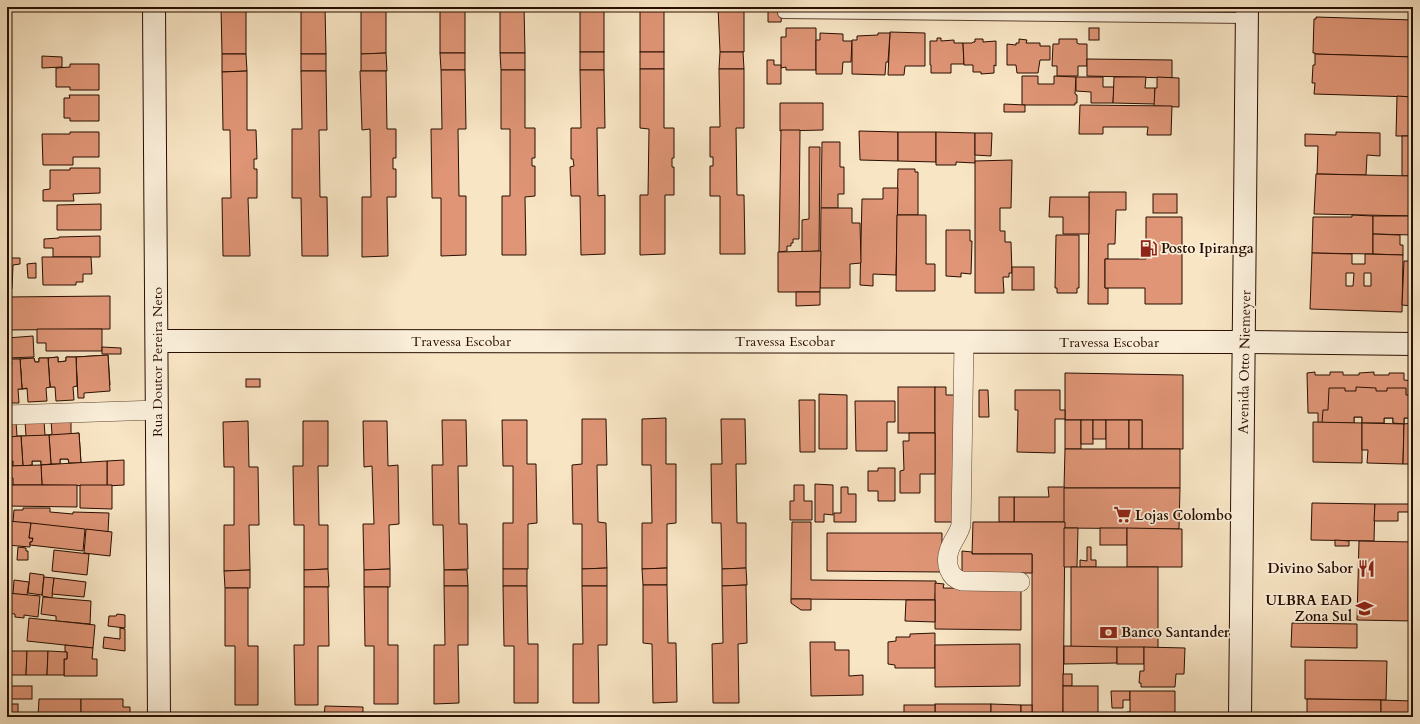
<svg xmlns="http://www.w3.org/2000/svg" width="1420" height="724" viewBox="0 0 1420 724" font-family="Cardo,serif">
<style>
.building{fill:#df9576;stroke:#290f00;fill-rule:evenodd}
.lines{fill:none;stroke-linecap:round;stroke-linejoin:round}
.lane-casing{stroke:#5d4431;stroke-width:12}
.street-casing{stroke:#5d4431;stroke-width:20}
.secondary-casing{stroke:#290f00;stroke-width:24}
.lane{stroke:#faeed9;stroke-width:10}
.street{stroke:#faeed9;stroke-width:19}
.secondary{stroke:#faeed9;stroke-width:22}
.labels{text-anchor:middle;stroke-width:3.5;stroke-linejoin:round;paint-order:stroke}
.poi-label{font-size:14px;font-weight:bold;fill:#290f00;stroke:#faeed9;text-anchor:start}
.street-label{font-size:14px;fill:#290f00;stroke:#faeed9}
</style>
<rect width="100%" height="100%" fill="#f8e5c4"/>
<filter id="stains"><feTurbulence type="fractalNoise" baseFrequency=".005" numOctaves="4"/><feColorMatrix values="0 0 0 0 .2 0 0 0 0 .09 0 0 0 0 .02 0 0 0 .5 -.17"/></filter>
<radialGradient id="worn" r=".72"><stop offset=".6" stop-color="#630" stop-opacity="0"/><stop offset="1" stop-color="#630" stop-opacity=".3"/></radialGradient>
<g class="building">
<path d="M221,7H246V54H222Z"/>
<path d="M301,7H325L326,54H301Z"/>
<path d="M361,7H386V53L361,54Z"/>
<rect x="440" y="7" width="25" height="46"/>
<path d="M500,7H524L525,53H500Z"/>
<rect x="580" y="7" width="24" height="45"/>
<rect x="640" y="7" width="24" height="45"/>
<path d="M718,7H744V52H720Z"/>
<path d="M768,10H782L781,22H768Z"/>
<path d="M1316,17L1413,20V57L1315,54V53H1313L1314,19H1316Z"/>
<path d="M786,28H816V70H786V67L781,68V37H786Z"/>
<rect x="1089" y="28" width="10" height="12"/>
<path d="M890,32L925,33V66H905L904,75H888Z"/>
<path d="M820,33L843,34V41H852L851,62H843L842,74H816V40H820Z"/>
<path d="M878,33H890L888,62H886L885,75L852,74V40H857V36L878,35Z"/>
<path d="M937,38H941V41L954,40V43H963L964,64H951V73H931V65H930V41H937Z"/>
<path d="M975,39H983V42L996,41V66L994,65V73L981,74V72H973V65H964L963,43H972L973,42H975Z"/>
<path d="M1019,39L1027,40L1026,43H1040V46H1050V60H1040L1038,73H1017L1016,65H1007V44L1016,45V43H1019Z"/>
<path d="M1059,39H1077V43L1079,44H1087V66H1078V76H1057V66H1052L1053,44H1059Z"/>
<rect x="580" y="52" width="24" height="18"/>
<rect x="640" y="52" width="24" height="17"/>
<path d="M720,52H743L744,69H719Z"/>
<path d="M386,53L387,71H361V54Z"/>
<path d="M440,53H465V70H441Z"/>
<path d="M500,53H525V70H501Z"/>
<path d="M222,54H246L247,71L222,72Z"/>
<rect x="301" y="54" width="25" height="17"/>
<path d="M1315,54L1413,57V97L1314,94L1315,83H1312L1313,65H1315Z"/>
<path d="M42,56L62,57V67L42,68Z"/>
<path d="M1087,59L1172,60V78L1087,76Z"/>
<path d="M767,60H774V65H781V84H767Z"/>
<path d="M70,64H99V90H70V87H56V68L70,67Z"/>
<path d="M640,69H664V128H674V158H672V167H674V195H665V254L640,255V195H648L649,129L640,128Z"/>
<path d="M719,69H744V128H736L737,195H744L745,254H720V196H710V166H713V157H710V127H720Z"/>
<path d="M441,70H465L466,129H458L459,196H466V255L441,256V198H432L431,129H442Z"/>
<path d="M501,70H525V128H535V158H532V166H535V196L525,197L526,255H502V196H510V129H501Z"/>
<path d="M580,70H604L605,128H597L598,196L605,195V254L581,255L580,196H571L570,167L574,166L573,159H571V128H581Z"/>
<path d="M247,71V130H256L257,159H254V169H257V198H248L250,256H223L222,198H231L230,130H223L222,72Z"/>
<path d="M301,71H326L327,130H319L320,197H327L328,256H302L301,198H292V129H302Z"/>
<path d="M360,71H386L387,129H396V158H393V169H396V197H387L388,256L362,257V197H371L370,129L362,130Z"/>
<path d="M1022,76H1038V84H1054V76L1076,77L1075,94L1077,95V103H1075V105H1022Z"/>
<path d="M1076,77H1103V87H1114L1113,103H1091V92L1076,91Z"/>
<path d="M1114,77H1146L1145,88H1155V104L1113,103Z"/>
<path d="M1157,77L1179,78V107L1154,106L1155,88H1157Z"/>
<path d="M69,95H99V121H70V118H64V98H70Z"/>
<path d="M1397,96L1413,97V136H1396Z"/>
<path d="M780,103H823V130L780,131Z"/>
<path d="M1004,104L1025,105V112H1004Z"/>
<path d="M1080,105L1172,106L1171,135H1147L1148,127H1103V134H1079Z"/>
<path d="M781,130H800L799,239H793V243H791V246H787V251L779,252Z"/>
<path d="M859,131L898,132V161L860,160Z"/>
<path d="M70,132H99V157H73V165H43L42,134H70Z"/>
<path d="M898,132H936V162L898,161Z"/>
<path d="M936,132L975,133V163L956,162V165H936Z"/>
<path d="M1336,132L1380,133V156L1367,155L1366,175L1317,174L1318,146H1305V134L1336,135Z"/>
<path d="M975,133H992L991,156L975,155Z"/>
<rect x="1402" y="136" width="11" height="40"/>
<path d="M822,142H840V167H844V194H838V208H821Z"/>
<path d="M809,147H820L819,251L802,252V220L809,219Z"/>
<path d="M1012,160L1011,208H1000V231H1005V242H1011L1012,273H1009V277H1003L1004,293H975V161Z"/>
<path d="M70,168H100V193L73,194L74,201H43V190L50,189V170H70Z"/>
<path d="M898,169H915V172H918V215H897Z"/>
<path d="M1316,174L1413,176V216L1314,214Z"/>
<path d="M883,188H898L896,275L873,274V286L860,285L862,199H883Z"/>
<path d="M1089,192H1126V210H1116L1115,244H1108V259H1105V288H1108V304H1088Z"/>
<rect x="1153" y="194" width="24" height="19"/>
<path d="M1050,197H1089V234H1063V217H1049Z"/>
<path d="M101,204V230H57V205Z"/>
<path d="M821,208H852V223H860L861,263L850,264V288H820Z"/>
<path d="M897,215H926V264H935V291H896Z"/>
<path d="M1352,215L1373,216V254L1312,253L1313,217H1352Z"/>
<path d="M1373,216H1413V235L1373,234Z"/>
<path d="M1146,217H1182V304H1145V288H1105V259H1146Z"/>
<path d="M946,230H970V241H972L971,274L961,273V277L946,276Z"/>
<path d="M1373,234L1400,235V245H1403V255L1373,254Z"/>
<path d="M1056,235H1079V288H1077V293H1057V288H1055Z"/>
<path d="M100,236V257H53V248H44V239L59,238V237Z"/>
<path d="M821,251L820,292H778V252Z"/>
<path d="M1312,253L1352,254V264H1365V254L1403,255L1402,312L1310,309ZM1346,273H1354L1353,286H1346ZM1364,273H1371V286H1364Z"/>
<path d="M42,257H91L92,274H83V282H76V285H43Z"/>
<path d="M7,258H20V264L13,265L12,289H7Z"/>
<path d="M1404,261H1413V306L1402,305Z"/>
<path d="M36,263V278H28L27,264Z"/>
<rect x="1012" y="267" width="22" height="23"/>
<path d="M796,292H820V305L796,306Z"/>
<path d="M110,296V329L7,330V297Z"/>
<path d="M37,329H102V351H46V343H37Z"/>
<path d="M33,336L34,357L7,358V338Z"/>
<path d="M102,347L121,348V354H102Z"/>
<path d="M108,355L110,385L77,386L76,357Z"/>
<path d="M108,355L110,391L84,393V398H78L76,357Z"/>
<path d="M58,357V362L66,361V357H76L77,386L50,387L48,358Z"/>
<path d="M58,357V362L66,361V357H76L77,386L73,387L74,400L56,401L55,387H50L48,358Z"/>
<path d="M34,358L35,362H39V358H48L50,387L22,389L20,359Z"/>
<path d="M34,358L35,362H39V358H48L50,387L46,388L47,401L28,402L27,388L22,389L20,359Z"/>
<path d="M11,359H20L22,389H7V365L12,364Z"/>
<path d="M11,359H20L22,389H18L19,403H7V365L12,364Z"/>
<path d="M1315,372V375H1330V372H1343V375H1359V373L1374,372V375H1389V373H1404V380L1413,381V423H1412V418H1404V424L1393,423V418H1384V423H1362V417H1354V423H1318V413H1308L1307,373Z"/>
<path d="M1065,373L1183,375V449H1142V420H1065Z"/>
<rect x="246" y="379" width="14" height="8"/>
<rect x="898" y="387" width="37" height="46"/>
<path d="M935,387H946V395H955L956,522H935Z"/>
<path d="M1356,387L1376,388V391H1387V388H1406V395H1413V423H1412V418H1404V424L1393,423V418H1384V423H1362V417H1354V423H1322L1323,410H1328L1329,388H1345V391H1356Z"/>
<path d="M979,390H988L989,417H979Z"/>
<path d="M1015,390H1060V410H1065V419H1055V453L1017,452L1018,410H1015Z"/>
<path d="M819,394L847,395V449H819Z"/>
<path d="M799,400H815V452H800Z"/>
<path d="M855,401H895V422H887V451H856Z"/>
<path d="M666,418V464H676V523L667,524V568L642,569V523H652L651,465H642V419Z"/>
<path d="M71,419V434L79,433L81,463H69L68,459H60V464H51L49,435L52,434L51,420Z"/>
<path d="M582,419H606L607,465H597L598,522L606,523L607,568L582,569V524H573L572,465L582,464Z"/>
<path d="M721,419H745L746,464H736L737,523H746V568L722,569L721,523H712L711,464H722Z"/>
<path d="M442,420H466L467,466H458L459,524H467L468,569L444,570L443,525H433L432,465H443Z"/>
<path d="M502,420H527V464H536L537,523L528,524V569H503V523H513V466H503Z"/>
<rect x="1065" y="420" width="16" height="29"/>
<rect x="1081" y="420" width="12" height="24"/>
<rect x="1093" y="420" width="13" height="19"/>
<rect x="1106" y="420" width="23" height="29"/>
<rect x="1129" y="420" width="13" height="29"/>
<path d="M44,421L45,435H49L51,464L41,465V461H32V465L23,466L21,436H26L25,422Z"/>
<path d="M248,421L249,467H258L259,525H249L250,570L224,571V525H234V467H224L223,422Z"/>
<path d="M303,421H328V466H318L319,525H328V569L304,570V525H294L293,466H303Z"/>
<path d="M363,421H387L388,466L398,465L399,524L389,525L390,569L364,570L363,524H374L372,466L364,467Z"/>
<path d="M16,422L17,436H21L23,466H13V461L7,462V423Z"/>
<path d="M1313,422L1362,423V463L1313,462Z"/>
<path d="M1362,423L1404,424L1403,464L1367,463L1368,450H1362Z"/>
<path d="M1412,423H1413V464H1403L1404,424Z"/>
<path d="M79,433L81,463H69L68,459H60V464H51L49,435Z"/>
<path d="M909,433H935V474H920V493H900V471L904,470L903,441H909Z"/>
<path d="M49,435L51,464L41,465V461H32V465L23,466L21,436Z"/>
<path d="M21,436L23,466H13V461L7,462V437Z"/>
<path d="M1065,449H1180V488H1064Z"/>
<path d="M124,460V485L107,486V461Z"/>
<path d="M107,461V486L42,485L41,465Z"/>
<path d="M41,465L42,485H13V478H10L9,466Z"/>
<path d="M878,468H895V501H878V491H868V471H878Z"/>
<path d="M815,484L833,485V515L824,514V522H815Z"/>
<path d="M7,485H77V507L7,506Z"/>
<path d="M80,485H112V509L80,508Z"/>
<path d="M794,485H804V501H812V520H790V501H794Z"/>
<path d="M841,487H848V494H856V522H834V513H841Z"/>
<path d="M1048,487H1065V522H1014V497H1049Z"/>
<path d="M1064,488H1180L1179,529L1064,528Z"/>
<rect x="999" y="497" width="15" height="25"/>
<path d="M1312,503L1375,504L1374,541L1311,540Z"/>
<path d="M1375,504H1413V512H1398V521H1374Z"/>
<path d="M23,508H50V512L73,514V512L109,513L108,532L13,522L14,510H23Z"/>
<path d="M7,521L31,523L29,538H33L32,542H30V547L7,545Z"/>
<path d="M792,522H811V580L936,581L935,600L791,599Z"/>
<path d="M973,522H1065L1063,717H1032V554H972Z"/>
<path d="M31,523L85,529L83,551L30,545V542H32L33,538H29Z"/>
<path d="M1064,528H1078L1077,567H1064Z"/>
<rect x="1100" y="528" width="27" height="17"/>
<path d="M1127,528L1182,529V567H1127Z"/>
<path d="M86,529L112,532L110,556L84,553Z"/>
<path d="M827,533H942V572L827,571Z"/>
<path d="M1335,540L1349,541V546H1335Z"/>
<path d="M1359,541L1413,542V621L1357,620Z"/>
<path d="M18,547L26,548V551H28V560H17Z"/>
<path d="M1087,547H1091V560H1096V567H1080V560L1087,561Z"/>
<path d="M54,550L89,554L87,575L52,571Z"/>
<path d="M962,551L972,552V554H1032V573H985L962,576Z"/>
<path d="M1071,567H1158V648L1071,647Z"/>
<path d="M607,568V586H582V569Z"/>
<path d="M667,568V585H643L642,569Z"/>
<path d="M746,568L747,585L722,586V569Z"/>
<path d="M328,569L329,587H304V570Z"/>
<path d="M390,569V587H364V570Z"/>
<rect x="503" y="569" width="24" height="17"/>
<path d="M250,570V588H225L224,571Z"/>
<path d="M444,570H467L468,586H444Z"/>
<path d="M30,573L44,575L42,595L28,593Z"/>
<path d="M44,577L54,578L52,598L42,596Z"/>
<path d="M54,578L86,582L84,597L52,594Z"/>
<path d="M14,580L29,582L27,595L13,594Z"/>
<path d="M935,583L944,584L943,588L1021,589V630L935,629Z"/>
<path d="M643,585H667L668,643H676L677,702L653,703L652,644L643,643Z"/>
<path d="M746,585L747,643L738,644L739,703H713L712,644L723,643L722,586Z"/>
<path d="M444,586H468V645H458L459,703L434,704V645H445Z"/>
<path d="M503,586H527L528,644H538V703H514V646H504Z"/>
<path d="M582,586H607V645H598L599,703H573V644H583Z"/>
<path d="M304,587H328L329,646H318V705H295L294,645H304Z"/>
<path d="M364,587H388V645H398V704H374V646H365Z"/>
<path d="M225,588H248V646H258V705H235V646H225Z"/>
<path d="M7,593L40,596L38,617L24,615V618L15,617V614L7,613Z"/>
<path d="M43,597L91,601L90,624L56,621V616L41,614Z"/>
<path d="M791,599H811V610H801L791,603Z"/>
<path d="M906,600H935V622L905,621Z"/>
<path d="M117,614L125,615V628L108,626L109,616H116Z"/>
<path d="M29,618L95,625L93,648L27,641Z"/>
<path d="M1292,623L1357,624V648L1291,647Z"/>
<path d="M120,628L125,629V651L103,648L104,637L120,639Z"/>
<path d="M935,633V668H895V665L888,664V642L896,641V637H910V634Z"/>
<path d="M810,642H835V650H849V676L863,675V695L811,696Z"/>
<path d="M1020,644V686L935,687V645Z"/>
<path d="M65,645L93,648L92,659H97V676H64V659H67V652H65Z"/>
<path d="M1064,646L1117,647V663L1064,664Z"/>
<rect x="1117" y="647" width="27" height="17"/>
<path d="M1144,647L1185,648L1184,674H1176L1175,687H1141V683H1139L1140,671H1144Z"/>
<path d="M7,651H27L26,675H7Z"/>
<path d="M27,651H48L47,675H26Z"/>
<path d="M48,651L67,652V659H64V675H47Z"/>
<path d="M1305,660L1387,661L1386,700L1305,699Z"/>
<rect x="1063" y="674" width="9" height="12"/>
<rect x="7" y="686" width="25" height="13"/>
<rect x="1063" y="686" width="35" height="31"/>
<path d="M1111,691H1130V700H1123V708H1112Z"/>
<path d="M1130,691H1175V714H1174V717H1127V712H1130Z"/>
<path d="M39,699H81V717H38Z"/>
<path d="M81,699H123V707H130V717H81Z"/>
<path d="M1307,699L1381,700V717H1307Z"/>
<path d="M1381,700L1413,701V717H1381Z"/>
<rect x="7" y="704" width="11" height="13"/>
<rect x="935" y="704" width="56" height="13"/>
<path d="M991,704L1021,705V717H991Z"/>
<rect x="904" y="705" width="31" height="12"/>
<rect x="1021" y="705" width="11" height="12"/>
<path d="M325,706L363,707V717H324Z"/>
</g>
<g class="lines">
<defs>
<path id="lane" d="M783,13L1247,18"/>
<g id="street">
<path d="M964,342L961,525C959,534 952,541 949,551C945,563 949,578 962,581L1020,582"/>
<path d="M7,415L157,410"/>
</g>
<g id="secondary">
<path d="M154,7L159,717"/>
<path d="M157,341L1244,342L1413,344"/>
<path d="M1240,717L1247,7"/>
</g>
</defs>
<use href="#lane" class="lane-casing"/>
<use href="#street" class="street-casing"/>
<use href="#secondary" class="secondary-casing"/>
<use href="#lane" class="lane"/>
<use href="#street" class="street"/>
<use href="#secondary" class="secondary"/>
</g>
<defs>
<symbol id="fuel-bare" viewBox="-9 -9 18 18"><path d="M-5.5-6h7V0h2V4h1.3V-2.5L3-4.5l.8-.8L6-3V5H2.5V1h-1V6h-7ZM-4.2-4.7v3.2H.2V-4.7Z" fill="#8f2418" stroke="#faeed9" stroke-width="2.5" paint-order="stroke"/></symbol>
<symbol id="supermarket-bare" viewBox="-9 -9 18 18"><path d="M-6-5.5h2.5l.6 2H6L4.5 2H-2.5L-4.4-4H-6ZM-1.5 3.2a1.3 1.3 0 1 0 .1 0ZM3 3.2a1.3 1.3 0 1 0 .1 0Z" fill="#8f2418" stroke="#faeed9" stroke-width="2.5" paint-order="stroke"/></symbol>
<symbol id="restaurant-bare" viewBox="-9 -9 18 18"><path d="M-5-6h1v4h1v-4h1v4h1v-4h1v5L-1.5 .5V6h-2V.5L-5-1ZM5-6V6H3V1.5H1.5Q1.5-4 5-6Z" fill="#8f2418" stroke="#faeed9" stroke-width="2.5" paint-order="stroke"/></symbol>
<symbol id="university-bare" viewBox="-9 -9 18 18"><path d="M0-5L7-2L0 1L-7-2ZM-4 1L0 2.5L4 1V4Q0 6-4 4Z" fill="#8f2418" stroke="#faeed9" stroke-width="2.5" paint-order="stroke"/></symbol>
<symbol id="bank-bare" viewBox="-9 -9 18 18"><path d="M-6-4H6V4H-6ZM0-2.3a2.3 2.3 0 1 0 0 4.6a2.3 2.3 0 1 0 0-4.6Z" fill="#8f2418" stroke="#faeed9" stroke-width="2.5" paint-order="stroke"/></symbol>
</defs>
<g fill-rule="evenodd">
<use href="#fuel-bare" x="1136" y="236" width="25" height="25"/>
<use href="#supermarket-bare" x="1110" y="502" width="25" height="25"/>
<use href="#restaurant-bare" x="1354" y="556" width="25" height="25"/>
<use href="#university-bare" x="1352" y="596" width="25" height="25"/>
<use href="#bank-bare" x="1096" y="620" width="25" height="25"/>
</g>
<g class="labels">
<g class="poi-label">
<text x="1161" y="253">Posto Ipiranga</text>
<text x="1135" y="520">Lojas Colombo</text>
<text x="1353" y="573" text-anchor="end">Divino Sabor</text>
<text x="1352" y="605" text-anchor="end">ULBRA EAD<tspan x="1352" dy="16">Zona Sul</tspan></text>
<text x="1121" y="637">Banco Santander</text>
</g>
<g class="street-label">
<text x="461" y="346">Travessa Escobar</text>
<text x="785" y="346">Travessa Escobar</text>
<text x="1109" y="347">Travessa Escobar</text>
<text transform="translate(157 362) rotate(-90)" y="5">Rua Doutor Pereira Neto</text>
<text transform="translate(1244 362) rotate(-89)" y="5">Avenida Otto Niemeyer</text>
</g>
</g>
<rect width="1420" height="724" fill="none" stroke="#f8e5c4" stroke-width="24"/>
<rect x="8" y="8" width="1404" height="708" fill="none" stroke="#290f00" stroke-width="2"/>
<rect x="12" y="12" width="1396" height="700" fill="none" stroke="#290f00"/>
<rect width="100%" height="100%" filter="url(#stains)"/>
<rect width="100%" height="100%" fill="url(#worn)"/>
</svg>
